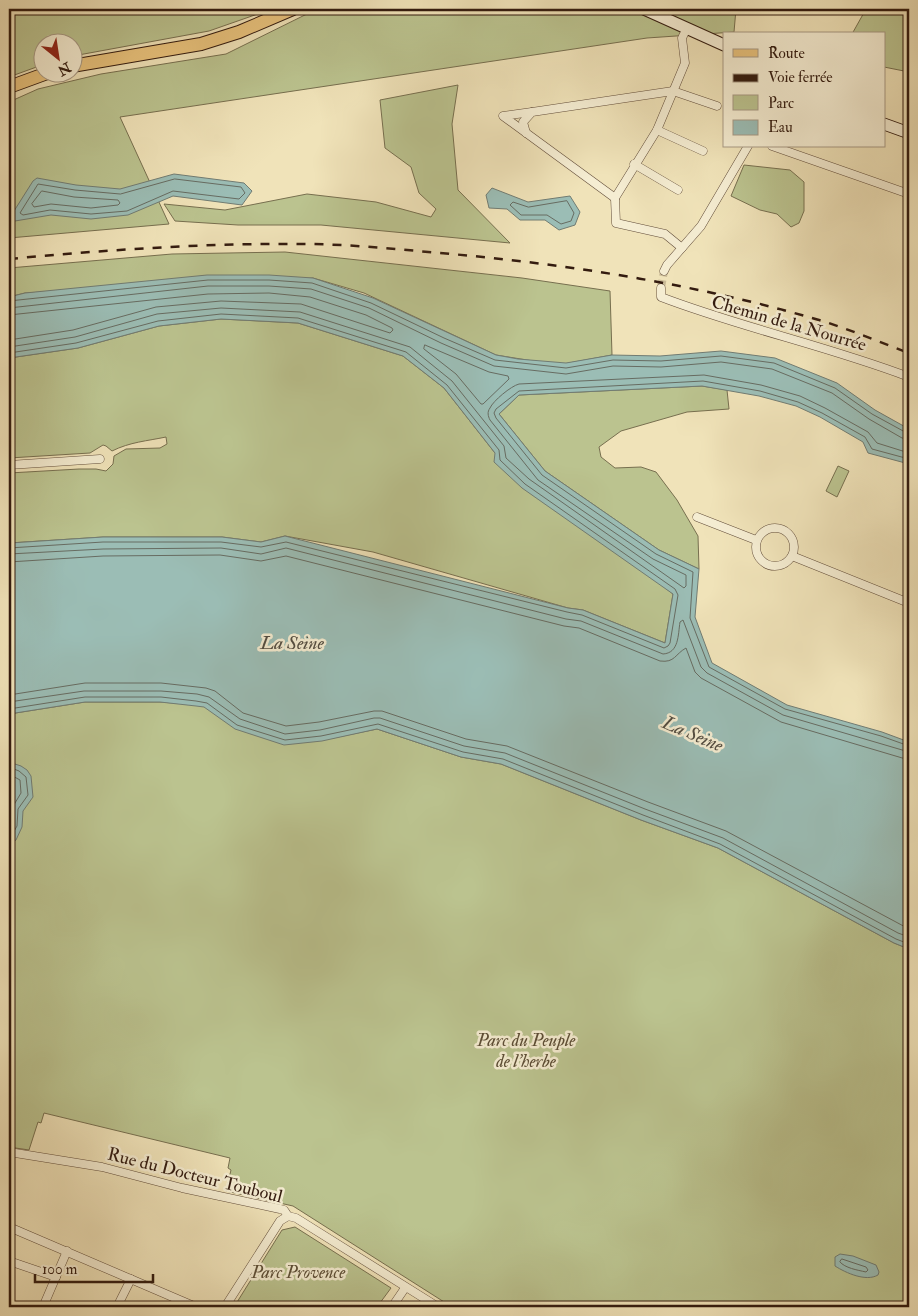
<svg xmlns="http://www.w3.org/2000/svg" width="918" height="1316" viewBox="0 0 918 1316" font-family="'IM FELL Double Pica',serif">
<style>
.green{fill:#bbc38f;stroke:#776f4f}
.water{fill:#9bbdb5;stroke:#717c73}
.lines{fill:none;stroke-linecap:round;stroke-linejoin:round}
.shore{stroke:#676c62;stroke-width:1}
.street-tunnel{stroke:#cabb97;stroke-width:8;stroke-dasharray:8 4;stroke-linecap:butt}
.street-casing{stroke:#624d3a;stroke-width:9}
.secondary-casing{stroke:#331b0f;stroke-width:13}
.primary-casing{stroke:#331b0f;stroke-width:14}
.street{stroke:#f5edd2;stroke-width:8}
.secondary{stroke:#f5edd2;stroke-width:11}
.primary{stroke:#e8c27c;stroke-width:12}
.rail{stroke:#331b0f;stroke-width:2.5;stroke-dasharray:9 9;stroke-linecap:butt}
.labels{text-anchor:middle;stroke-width:5;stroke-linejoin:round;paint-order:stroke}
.street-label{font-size:18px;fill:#331b0f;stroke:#f5edd2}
.park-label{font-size:18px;font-style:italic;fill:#5c4d35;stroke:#f5edd2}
.water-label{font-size:19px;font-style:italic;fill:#524c41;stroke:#f5edd2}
</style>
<rect width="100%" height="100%" fill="#f0e3b9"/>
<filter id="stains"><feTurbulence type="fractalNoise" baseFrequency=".004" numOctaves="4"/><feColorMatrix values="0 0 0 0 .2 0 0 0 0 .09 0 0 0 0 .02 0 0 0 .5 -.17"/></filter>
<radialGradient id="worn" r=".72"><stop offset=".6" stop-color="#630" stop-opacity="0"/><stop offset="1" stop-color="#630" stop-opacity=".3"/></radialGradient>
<g class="green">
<path d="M9,9H272L209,31L73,56L72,42H42V65L9,77Z"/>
<path d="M317,9H736L734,32L647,38L120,117L169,224L9,238V102L38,89L101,74L226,54Z"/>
<path d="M866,9H909V72L884,67V34H852Z"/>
<path d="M458,85L452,124L458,190L510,243L321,225H238L175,221L164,204L225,210L307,194L376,202L431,217L436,209L419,193L411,167L385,148L380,100Z"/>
<path d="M744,165L790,170L804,182V211L799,223L791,227L777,214L760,210L731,196Z"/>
<path d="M285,252L522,278L610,291L612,355L558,365L496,355L364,293L313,278L25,293L9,297V268L172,254Z"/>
<path d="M221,319L298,323L403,356L444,388L495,453L673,594L665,643L583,610L568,608L373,552L285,536L261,542L222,537H103L9,543V473L79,469H96L106,471L113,464L114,456L126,449L160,448L167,444L166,437C147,441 130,442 112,451L106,446L103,445L90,453L9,458V358L78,348L159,326Z"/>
<path d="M702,386L727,390L729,409L687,412L621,431L599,447L601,457L615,468L641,467L656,472L677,500L698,536L699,569L659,550L545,471L499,414L519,395Z"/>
<path d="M838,466L849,471L837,497L826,491Z"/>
<path d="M85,702H160L228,707L333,738L377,729L461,757L501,764L641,820L718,848L894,943L909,949V1307H452L293,1206L226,1191L231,1170L228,1168L230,1158L44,1113L41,1123L38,1122L29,1150L9,1147V714Z"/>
<path d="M295,1227L391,1288L377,1307H234L282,1230Z"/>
</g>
<g class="water">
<path d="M174,174L244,183L252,191L242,205L173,196L128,215L91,219L51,215L9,222V215L14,211L33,181L37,178L76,185L120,189Z"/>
<path d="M492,188L528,202L570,196L580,212L575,225L559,230L545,220H520L507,209L489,208L486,195Z"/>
<path d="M207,275H269L313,278L373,298L496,355L518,359L566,363L612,355L660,356L721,351L775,358L837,383L875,410L909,429V464L868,453L863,442L820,417L796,406L759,396L702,386L519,395L499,414L545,471L659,550L699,569L695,617L712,663L787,705L882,732L909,742V949L894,943L718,848L641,820L501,764L461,757L377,729L322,741L284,745L235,729L204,707L196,706L160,702H85L9,714L10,543L103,537H222L261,542L285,536L568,608L583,610L665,643L673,594L522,488L494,462L495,453L444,388L403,356L298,323L221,319L159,326L78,348L9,358V297L25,293Z"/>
<path d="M9,762L21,766L27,770L31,776L33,797L23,811L22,827L16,840L9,846Z"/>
<path d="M840,1254L853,1256L876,1265L879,1272L878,1275C866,1282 846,1273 835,1266V1257Z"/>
</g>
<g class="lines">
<g class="shore">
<path d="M175,179L241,187L245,193L239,199L173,191L127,211L91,214L50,210L23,215L20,213L38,184L75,190L120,194Z"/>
<path d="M42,191L74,197L118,200L120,203L118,205L91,208L51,204L34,207L32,204Z"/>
<path d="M567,201L574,213L571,221L561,224L547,215H521L510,205L513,202L528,207Z"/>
<path d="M9,301L208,280H269L312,283L371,303L444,338L495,360L566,368L613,360L661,361L721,356L774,363L835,388L872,414L905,432L909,433"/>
<path d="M9,308L208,286H269L311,289L369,308L441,343L494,366L566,374L613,366L661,367L721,362L772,369L832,393L869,419L902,438L909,439"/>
<path d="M9,315L208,294L269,293L310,297L366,315L392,328L393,330L390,333L301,304L221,301L156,307L73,330L9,340"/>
<path d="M425,345L489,372L508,376L509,379L483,404H481L456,374L424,349Z"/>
<path d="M9,347L75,337L157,314L221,308L300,312L410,347L452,381L504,446L506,458L529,479L684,588L686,586V575L653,559L538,480L490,420C488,416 487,412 490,408C493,401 511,386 519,384L704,375L761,385L800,396L825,408L868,432L877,443L909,453"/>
<path d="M9,353L76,343L158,321L221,314L298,318L406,352L447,385L499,450L500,460L525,484L675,589L678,595L670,643L668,646L664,648L582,615L567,612L286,542L261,547L221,542H103L9,548"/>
<path d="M909,459L872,449L865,437L822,413L798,402L760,391L703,381L519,391L496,409L494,413L496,418L542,475L656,554L693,572L690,618L709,667L785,709L881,736L909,746"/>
<path d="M9,554L103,549L221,548L261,554L286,548L566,619L581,621L663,654C679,653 678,635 680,622L683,620L701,667L707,673L783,715L909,752"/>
<path d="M9,562L103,556L220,555L261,561L286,556L564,626L579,628L660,661C675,663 675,654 686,648L695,672L701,678L781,722L909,760"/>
<path d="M9,695L85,683H161L206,688L215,691L243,713L286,726L319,722L374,711H382L466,739L507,746L648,802L726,831L909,929"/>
<path d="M9,702L84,691H161L197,694L209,697L240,719L285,734L320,730L374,718H380L464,746L505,753L645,809L723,838L898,933L909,937"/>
<path d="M9,709L85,697H161L196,701L207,703L237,725L285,740L321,736L378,724L463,752L503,759L643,815L720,844L896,939L909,944"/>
<path d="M9,767L19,771L26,777L28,795L18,809L17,826L9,840"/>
<path d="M9,774L20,780L21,793L12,808L9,828"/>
<path d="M842,1259L866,1267L868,1270L866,1272C857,1270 845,1268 840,1262Z"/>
</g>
<path class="street-tunnel" d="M661,288L664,271"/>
<defs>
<g id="street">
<path d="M532,112L503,116L615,198"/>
<path d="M657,130L703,151"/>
<path d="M526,133L523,122L532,112L673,91L717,106"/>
<path d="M772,146L909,194"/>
<path d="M634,164L678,190"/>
<path d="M615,198L657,130L685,63L682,38L687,28"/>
<path d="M615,198L616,223L665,234L682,248"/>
<path d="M664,271L667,265L701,226L748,146"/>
<path d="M661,288V297C742,328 828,346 909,377"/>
<path d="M9,465L100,459"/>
<path d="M697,517L756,540"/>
<circle cx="775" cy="547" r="19"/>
<path d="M792,556L909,603"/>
<path d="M9,1152L102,1167L182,1188L280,1209L284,1210L288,1216L296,1218L438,1307"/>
<path d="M9,1227L196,1307"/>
<path d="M9,1261L56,1277"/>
<path d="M43,1307L67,1251"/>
<path d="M117,1307L131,1279"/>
<path d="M225,1307L280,1221L288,1216"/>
<path d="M392,1307L405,1288"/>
</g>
<g id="secondary">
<path d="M644,9L724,45"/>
<path d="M884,124L909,133"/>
</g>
<g id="primary">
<path d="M72,66L201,44L239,32L293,9"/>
<path d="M9,87L50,72"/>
</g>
</defs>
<use href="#street" class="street-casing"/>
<use href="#secondary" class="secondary-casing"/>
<use href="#primary" class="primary-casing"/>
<use href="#street" class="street"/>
<use href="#secondary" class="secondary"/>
<use href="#primary" class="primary"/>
<path class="rail" d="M9,259C106,250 204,243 302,244C348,244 394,249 440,253C567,264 696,284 819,320C849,329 879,342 909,353"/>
</g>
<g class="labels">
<g class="street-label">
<text transform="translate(789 323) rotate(16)" y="6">Chemin de la Nourrée</text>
<text transform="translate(195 1175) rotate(14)" y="6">Rue du Docteur Touboul</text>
</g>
<g class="park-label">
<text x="526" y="1046">Parc du Peuple<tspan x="526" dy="21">de l'herbe</tspan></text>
<text x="298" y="1278">Parc Provence</text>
</g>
<g class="water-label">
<text x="292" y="649">La Seine</text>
<text transform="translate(693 733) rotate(23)" y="7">La Seine</text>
</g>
</g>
<rect width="918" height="1316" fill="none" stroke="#f0e3b9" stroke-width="30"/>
<rect x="10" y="10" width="898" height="1296" fill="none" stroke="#331b0f" stroke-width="2.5"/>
<rect x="15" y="15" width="888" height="1286" fill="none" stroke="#331b0f"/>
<rect x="723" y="32" width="162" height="115" fill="#f5edd2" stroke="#a79984"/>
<rect x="733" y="49" width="25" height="8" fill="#e8c27c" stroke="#a79984"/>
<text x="768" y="58" font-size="15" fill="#331b0f">Route</text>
<rect x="733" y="74" width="25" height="8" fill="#331b0f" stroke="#a79984"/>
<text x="768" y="82" font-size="15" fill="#331b0f">Voie ferrée</text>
<rect x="733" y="95" width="25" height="15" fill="#bbc38f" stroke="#a79984"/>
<text x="768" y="108" font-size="15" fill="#331b0f">Parc</text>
<rect x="733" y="120" width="25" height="15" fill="#9bbdb5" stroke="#a79984"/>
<text x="768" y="132" font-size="15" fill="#331b0f">Eau</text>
<g transform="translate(58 58) rotate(150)"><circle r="24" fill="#f5edd2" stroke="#a79984"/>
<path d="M0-4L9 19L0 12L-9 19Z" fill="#8f2418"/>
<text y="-8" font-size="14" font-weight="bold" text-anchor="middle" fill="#331b0f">N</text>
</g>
<path d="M35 1274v8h118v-8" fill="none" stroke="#331b0f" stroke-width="2.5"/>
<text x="42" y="1274" font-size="15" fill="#331b0f" stroke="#f5edd2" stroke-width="4" paint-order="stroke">100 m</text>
<rect width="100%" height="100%" filter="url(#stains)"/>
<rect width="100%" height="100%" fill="url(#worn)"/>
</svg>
